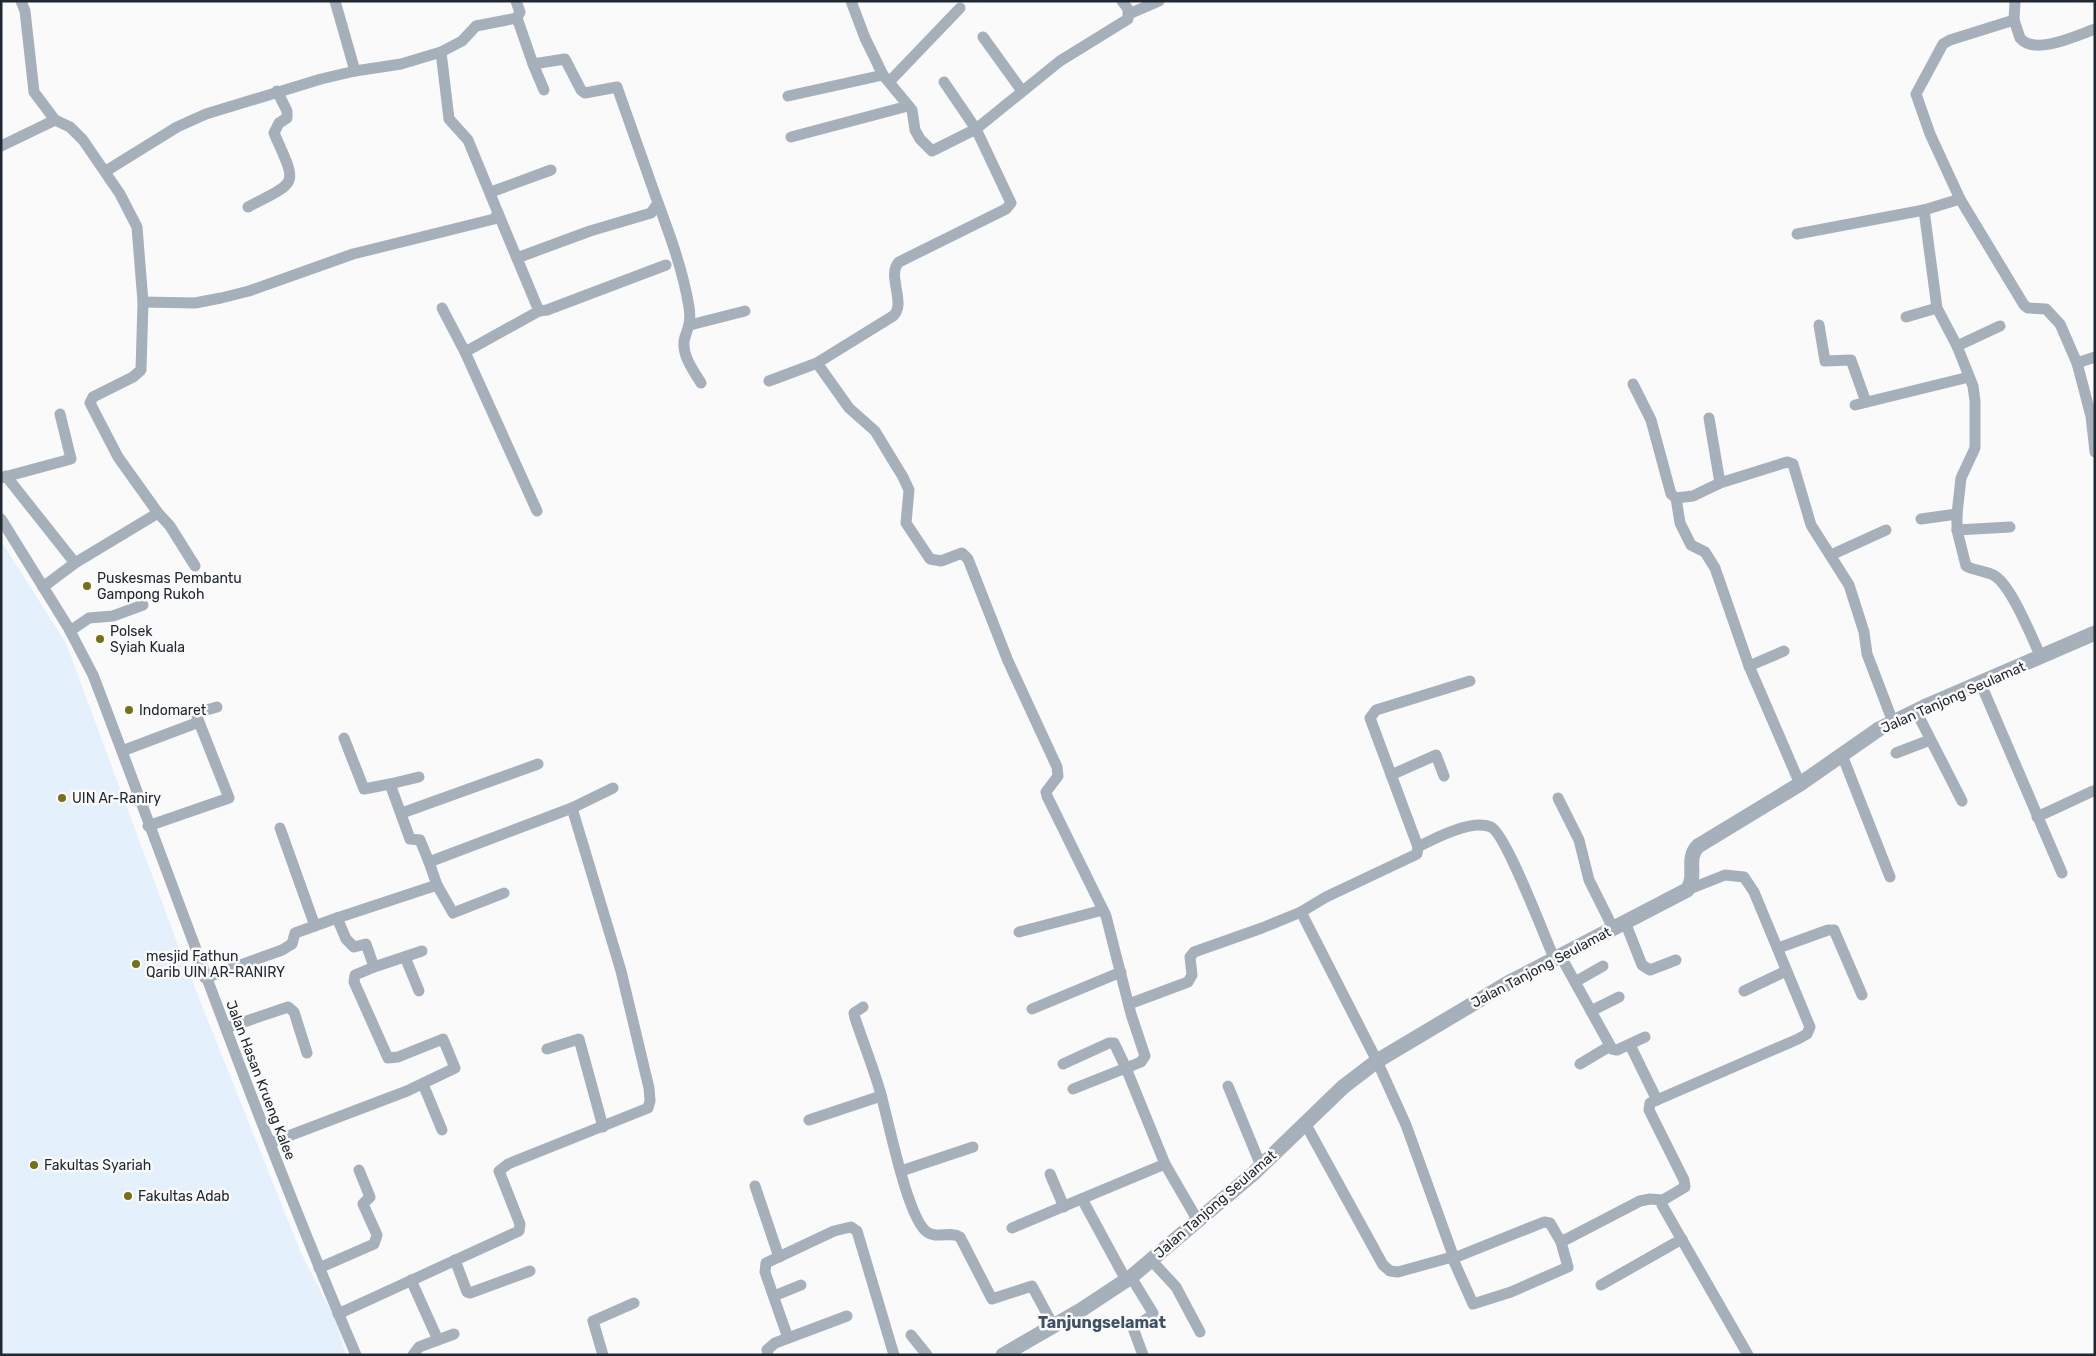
<svg xmlns="http://www.w3.org/2000/svg" width="2096" height="1356" viewBox="0 0 2096 1356" font-family="Rubik,sans-serif">
<style>
.built{fill:#e5f0fd}
.lines{fill:none;stroke-linecap:round;stroke-linejoin:round}
.minor{stroke:#a6b0bb;stroke-width:11}
.tertiary{stroke:#a6b0bb;stroke-width:15}
.poi-dot{fill:#757114;stroke:#fafafa;stroke-width:2}
.labels{text-anchor:middle;stroke-width:5;stroke-linejoin:round;paint-order:stroke}
.poi-label{font-size:14px;fill:#202832;stroke:#fafafa;text-anchor:start}
.street-label{font-size:14px;fill:#202832;stroke:#fafafa}
.quarter-label{font-size:16px;font-weight:bold;fill:#3f5167;stroke:#fafafa}
</style>
<rect width="100%" height="100%" fill="#fafafa"/>
<path class="built" d="M1,541L66,643L181,953L301,1253L336,1321L346,1355H1Z"/>
<g class="lines">
<g class="minor">
<path d="M21,1L25,11L34,92L55,120L70,127L83,140L120,194L137,227L143,302L141,370L133,377L93,397L90,403L118,457L158,513L75,563L43,587"/>
<path d="M335,1L355,71"/>
<path d="M516,1L520,12L517,18"/>
<path d="M851,1L865,38L883,75L912,110L915,130L920,139L932,151L976,129L1060,61L1128,19V9L1122,1"/>
<path d="M1129,14L1159,1"/>
<path d="M2014,20L2015,1"/>
<path d="M983,37L1022,91"/>
<path d="M533,64L544,90"/>
<path d="M890,81L960,8"/>
<path d="M788,96L883,75"/>
<path d="M791,137L908,106"/>
<path d="M1,146L55,120"/>
<path d="M106,171L177,127L206,114L321,79L355,71L401,64L441,52L462,41L476,26L517,18L533,64L565,59L581,90L585,93L617,87L658,203L651,213L590,231L517,258"/>
<path d="M491,192L551,170"/>
<path d="M1960,199L1924,210L1937,308L1957,346L1973,386L1975,401V448L1961,478L1957,514V530L1966,566C1975,571 1987,571 1995,576C2012,587 2032,638 2041,657"/>
<path d="M658,203C671,238 683,271 689,307C691,319 689,326 685,337C680,353 693,370 701,383"/>
<path d="M248,207C300,180 297,186 274,133L279,123L287,118V111L277,91"/>
<path d="M498,213L539,311L547,310L666,265"/>
<path d="M1797,234L1924,210"/>
<path d="M143,302L195,303L221,298L249,291L353,254L494,219L498,213L468,140L449,119L441,52"/>
<path d="M442,308L465,352"/>
<path d="M1906,317L1937,308"/>
<path d="M690,325L745,311"/>
<path d="M1819,325L1825,361L1851,360L1866,402"/>
<path d="M1957,346L2000,326"/>
<path d="M2095,357L2077,363L2091,416L2095,452"/>
<path d="M817,363L849,408L875,431L903,477L909,490L906,523L930,559L941,561L962,553L968,559L1008,661L1057,767L1058,776L1046,792L1047,796L1106,916L1131,1014L1145,1056L1141,1062L1073,1089"/>
<path d="M2077,363L2060,324L2046,309L2028,308L2024,305L1960,199L1930,134L1916,94L1943,44L1950,40L2014,20L2020,38C2035,56 2077,35 2095,29"/>
<path d="M769,381L817,363L893,316C907,304 886,275 899,262L1006,209L1011,203L976,129L944,82"/>
<path d="M1633,384L1651,420L1671,494L1676,498L1680,523L1691,545L1705,552L1715,568L1749,666L1800,784"/>
<path d="M1855,405L1969,377"/>
<path d="M1709,418L1720,483"/>
<path d="M6,476L75,563"/>
<path d="M1,478L71,459L60,414"/>
<path d="M1676,498L1693,496L1720,483L1787,462L1793,464L1811,525L1849,585L1864,632L1867,654L1893,722"/>
<path d="M537,511L465,352L539,311"/>
<path d="M158,513L170,526L195,566"/>
<path d="M1,519L68,627L93,675C180,902 260,1131 356,1355"/>
<path d="M1921,519L1957,514"/>
<path d="M1957,530L2010,527"/>
<path d="M1831,555L1886,530"/>
<path d="M70,631L89,618L113,616L143,605"/>
<path d="M1749,666L1784,651"/>
<path d="M1980,682L2062,873"/>
<path d="M1916,711L1962,801"/>
<path d="M344,738L364,789L390,784L410,839L420,840L429,862"/>
<path d="M122,751L199,722L196,713L217,707"/>
<path d="M1896,753L1930,740"/>
<path d="M1842,755L1890,877"/>
<path d="M1391,775L1436,755L1444,776"/>
<path d="M390,784L419,777"/>
<path d="M1558,798L1579,840L1589,880L1613,928"/>
<path d="M402,813L538,764"/>
<path d="M2037,817L2093,791"/>
<path d="M148,826L229,798L199,722"/>
<path d="M280,828L315,926"/>
<path d="M1418,847C1435,838 1472,819 1491,827C1506,834 1545,938 1554,958"/>
<path d="M437,885L453,913L504,893"/>
<path d="M1687,890L1725,875L1744,877L1754,892L1810,1027L1807,1034L1798,1039L1650,1103L1649,1110L1684,1180L1685,1187L1663,1200L1662,1205L1748,1355"/>
<path d="M1301,912L1377,1061L1406,1125L1454,1258L1544,1222L1550,1223L1561,1242"/>
<path d="M337,918L437,885L429,862L572,808L613,788"/>
<path d="M1625,922L1642,965L1650,970L1676,960"/>
<path d="M1019,932L1103,910"/>
<path d="M1778,948L1828,930H1834L1862,995"/>
<path d="M1560,955L1612,1049L1617,1050L1645,1037"/>
<path d="M405,957L419,991"/>
<path d="M374,967L422,951"/>
<path d="M205,978L282,950L292,944L295,933L337,918L346,939L354,947L366,944L374,967L355,975L354,982L388,1058L398,1057L443,1039L455,1068L407,1091L270,1143"/>
<path d="M1575,982L1603,966"/>
<path d="M1744,991L1786,971"/>
<path d="M1129,1004L1188,982L1192,975L1190,957L1194,952L1262,928L1301,912L1326,897L1417,854L1418,847L1370,718L1376,710L1470,681"/>
<path d="M863,1007L854,1013L855,1018C863,1042 873,1067 880,1091C888,1118 907,1218 927,1232C936,1239 951,1231 960,1237L992,1299L1032,1286L1054,1327"/>
<path d="M1032,1009L1121,972"/>
<path d="M1591,1011L1619,997"/>
<path d="M226,1028L288,1007L294,1012L307,1053"/>
<path d="M1630,1045L1657,1100"/>
<path d="M547,1049L579,1039L603,1127"/>
<path d="M1063,1064L1109,1043H1114L1126,1068L1165,1164L1198,1221"/>
<path d="M1580,1064L1610,1046"/>
<path d="M423,1084L442,1130"/>
<path d="M1228,1086L1261,1166"/>
<path d="M809,1120L881,1096"/>
<path d="M1305,1123L1383,1265L1390,1271L1398,1272L1452,1257L1473,1304L1511,1292L1568,1267L1561,1242L1640,1201L1650,1199L1663,1200"/>
<path d="M901,1171L973,1147"/>
<path d="M1050,1174L1064,1207"/>
<path d="M755,1186L779,1257"/>
<path d="M1082,1199L1126,1280"/>
<path d="M1012,1228L1165,1164"/>
<path d="M455,1260L467,1292L470,1293L530,1271"/>
<path d="M1151,1260L1176,1287L1200,1332"/>
<path d="M319,1268L374,1244L377,1235L363,1204L370,1197L359,1170"/>
<path d="M1131,1277L1153,1313L1151,1316L1133,1328L1143,1355"/>
<path d="M411,1280L438,1340"/>
<path d="M1601,1285L1682,1239"/>
<path d="M774,1296L801,1285"/>
<path d="M338,1314L519,1231L520,1224L499,1171L508,1164L648,1108L650,1101L649,1088L621,971L572,808"/>
<path d="M911,1335L927,1355"/>
<path d="M788,1338L765,1272L766,1263L834,1231L851,1227L857,1231L894,1355"/>
<path d="M413,1355L419,1347L454,1334"/>
<path d="M603,1355L593,1321L634,1303"/>
<path d="M768,1355L767,1350L775,1343L847,1316"/>
</g>
<path class="tertiary" d="M1003,1355L1081,1310L1131,1277L1254,1173L1343,1087L1377,1061L1508,983L1687,890C1698,876 1685,859 1698,846L1800,784L1879,729L1924,707L2095,633"/>
</g>
<g class="poi-dot">
<circle cx="87" cy="586" r="5"/>
<circle cx="100" cy="639" r="5"/>
<circle cx="129" cy="710" r="5"/>
<circle cx="62" cy="798" r="5"/>
<circle cx="136" cy="964" r="5"/>
<circle cx="34" cy="1165" r="5"/>
<circle cx="128" cy="1196" r="5"/>
</g>
<g class="labels">
<g class="poi-label">
<text x="97" y="583">Puskesmas Pembantu<tspan x="97" dy="16">Gampong Rukoh</tspan></text>
<text x="110" y="636">Polsek<tspan x="110" dy="16">Syiah Kuala</tspan></text>
<text x="139" y="715">Indomaret</text>
<text x="72" y="803">UIN Ar-Raniry</text>
<text x="146" y="961">mesjid Fathun<tspan x="146" dy="16">Qarib UIN AR-RANIRY</tspan></text>
<text x="44" y="1170">Fakultas Syariah</text>
<text x="138" y="1201">Fakultas Adab</text>
</g>
<g class="street-label">
<text transform="translate(1953 697) rotate(-24)" y="5">Jalan Tanjong Seulamat</text>
<text transform="translate(1541 967) rotate(-28)" y="5">Jalan Tanjong Seulamat</text>
<text transform="translate(261 1080) rotate(69)" y="5">Jalan Hasan Krueng Kalee</text>
<text transform="translate(1215 1204) rotate(-41)" y="5">Jalan Tanjong Seulamat</text>
</g>
<g class="quarter-label">
<text x="1102" y="1328">Tanjungselamat</text>
</g>
</g>
<rect width="2096" height="1356" fill="none" stroke="#202832" stroke-width="5"/>
</svg>
